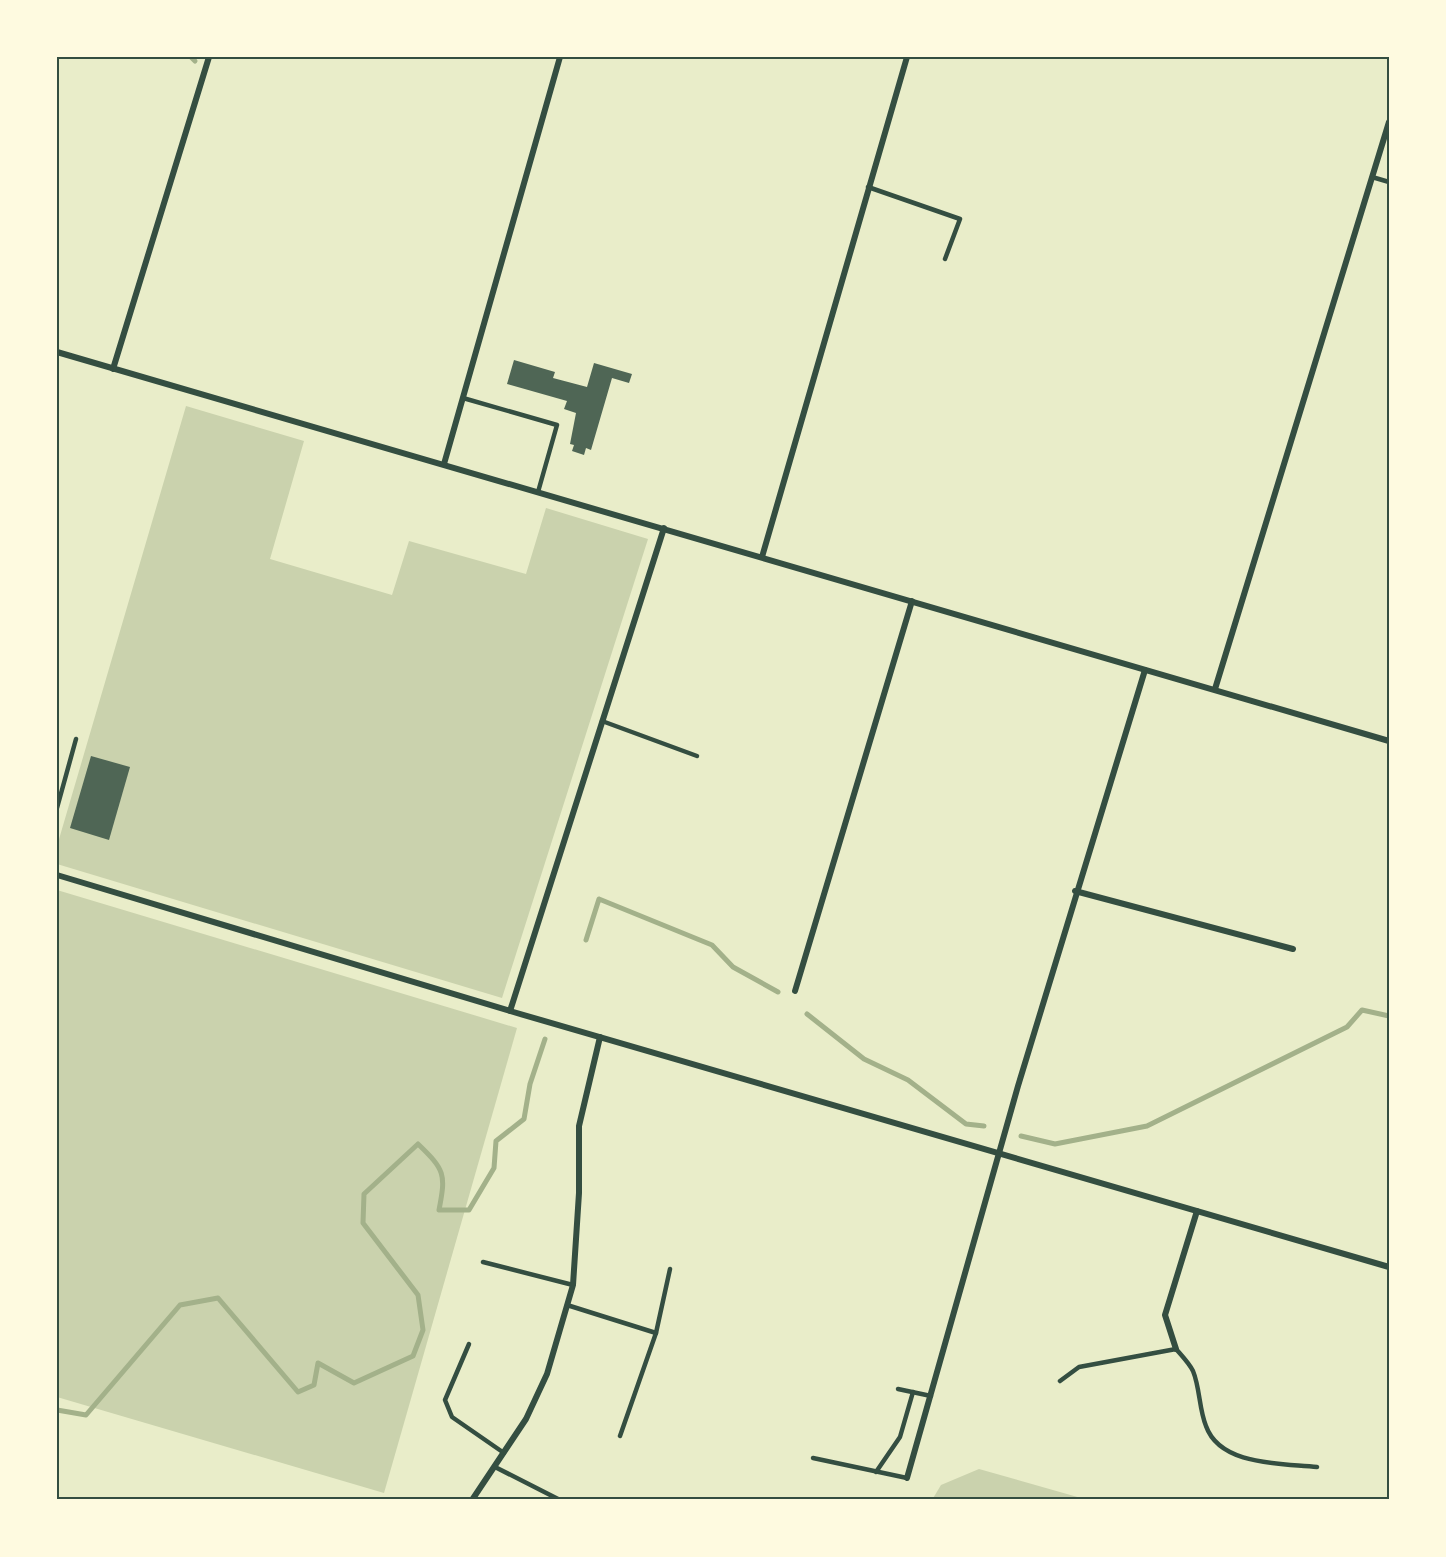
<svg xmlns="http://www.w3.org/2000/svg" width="1446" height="1557" viewBox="0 0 1446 1557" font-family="Lato,sans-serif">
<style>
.green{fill:#cad2ad}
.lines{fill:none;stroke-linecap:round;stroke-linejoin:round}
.stream{stroke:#a3b18a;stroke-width:5}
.building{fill:#4f6655}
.service{stroke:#344e41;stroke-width:4.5}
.minor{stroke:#344e41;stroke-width:6}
.neatline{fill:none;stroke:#344e41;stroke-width:2}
</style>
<rect width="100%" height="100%" fill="#e9edc9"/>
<g class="green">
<path d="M186,406L304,441L270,559L392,595L409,541L526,574L546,508L648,539L502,998L57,864V846Z"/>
<path d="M57,890L517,1028L384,1493L57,1397Z"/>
<path d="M979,1469L1088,1500H932L941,1485Z"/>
</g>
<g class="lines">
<g class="stream">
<path d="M191,57L195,61"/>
<path d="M586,940L599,899L712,945L733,967L778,992"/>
<path d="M807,1014L864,1059L908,1080L966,1124L984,1126"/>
<path d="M1021,1136L1055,1144L1147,1126L1347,1027L1362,1010L1389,1016"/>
<path d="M57,1410L86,1415L180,1305L218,1298L298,1392L314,1385L318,1363L354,1383L413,1356L423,1330L418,1295L363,1223L364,1194L418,1144C445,1170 446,1174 439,1210H469L494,1168L496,1141L524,1119L530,1084L545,1039"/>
</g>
</g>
<g class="building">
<path d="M514,360L555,372L553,378L587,387L594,363L632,374L629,383L612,378L591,450L586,448L584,455L572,451L574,445L570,444L576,413L564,409L567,401L507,384Z"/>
<path d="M91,756L130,767L109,840L70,828Z"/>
</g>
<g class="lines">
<g class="service">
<path d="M1372,177L1389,182"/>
<path d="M868,187L960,219L945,259"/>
<path d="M463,398L557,425L538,492"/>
<path d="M602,721L697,756"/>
<path d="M57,808L76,739"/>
<path d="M483,1262L573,1285"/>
<path d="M567,1305L656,1333"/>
<path d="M469,1344L445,1400L452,1417L504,1453"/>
<path d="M1060,1381L1079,1367L1176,1349C1182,1356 1189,1363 1193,1371C1200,1388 1199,1409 1206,1426C1220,1466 1281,1463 1317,1467"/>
<path d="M898,1389L931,1396"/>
<path d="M620,1436L656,1333L670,1269"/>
<path d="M813,1458L907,1478"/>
<path d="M495,1467L560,1500"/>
<path d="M876,1472L900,1437L913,1392"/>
</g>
<g class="minor">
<path d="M57,352L1389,741"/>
<path d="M113,369L209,57"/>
<path d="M444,464L560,57"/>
<path d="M762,557L907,57"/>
<path d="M1215,689L1389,122"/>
<path d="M57,875L510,1011L1389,1267"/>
<path d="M1075,891L1293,949"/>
<path d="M795,991L912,601"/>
<path d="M510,1011L664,528"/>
<path d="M1176,1349L1165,1315L1197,1211"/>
<path d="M907,1478L1018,1086L1145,670"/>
<path d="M472,1500L526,1419L547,1374L573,1285L579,1193V1126L600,1037"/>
</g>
</g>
<rect width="1446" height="1557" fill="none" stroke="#fefae0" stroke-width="117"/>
<rect x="58" y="58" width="1330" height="1440" class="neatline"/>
</svg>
